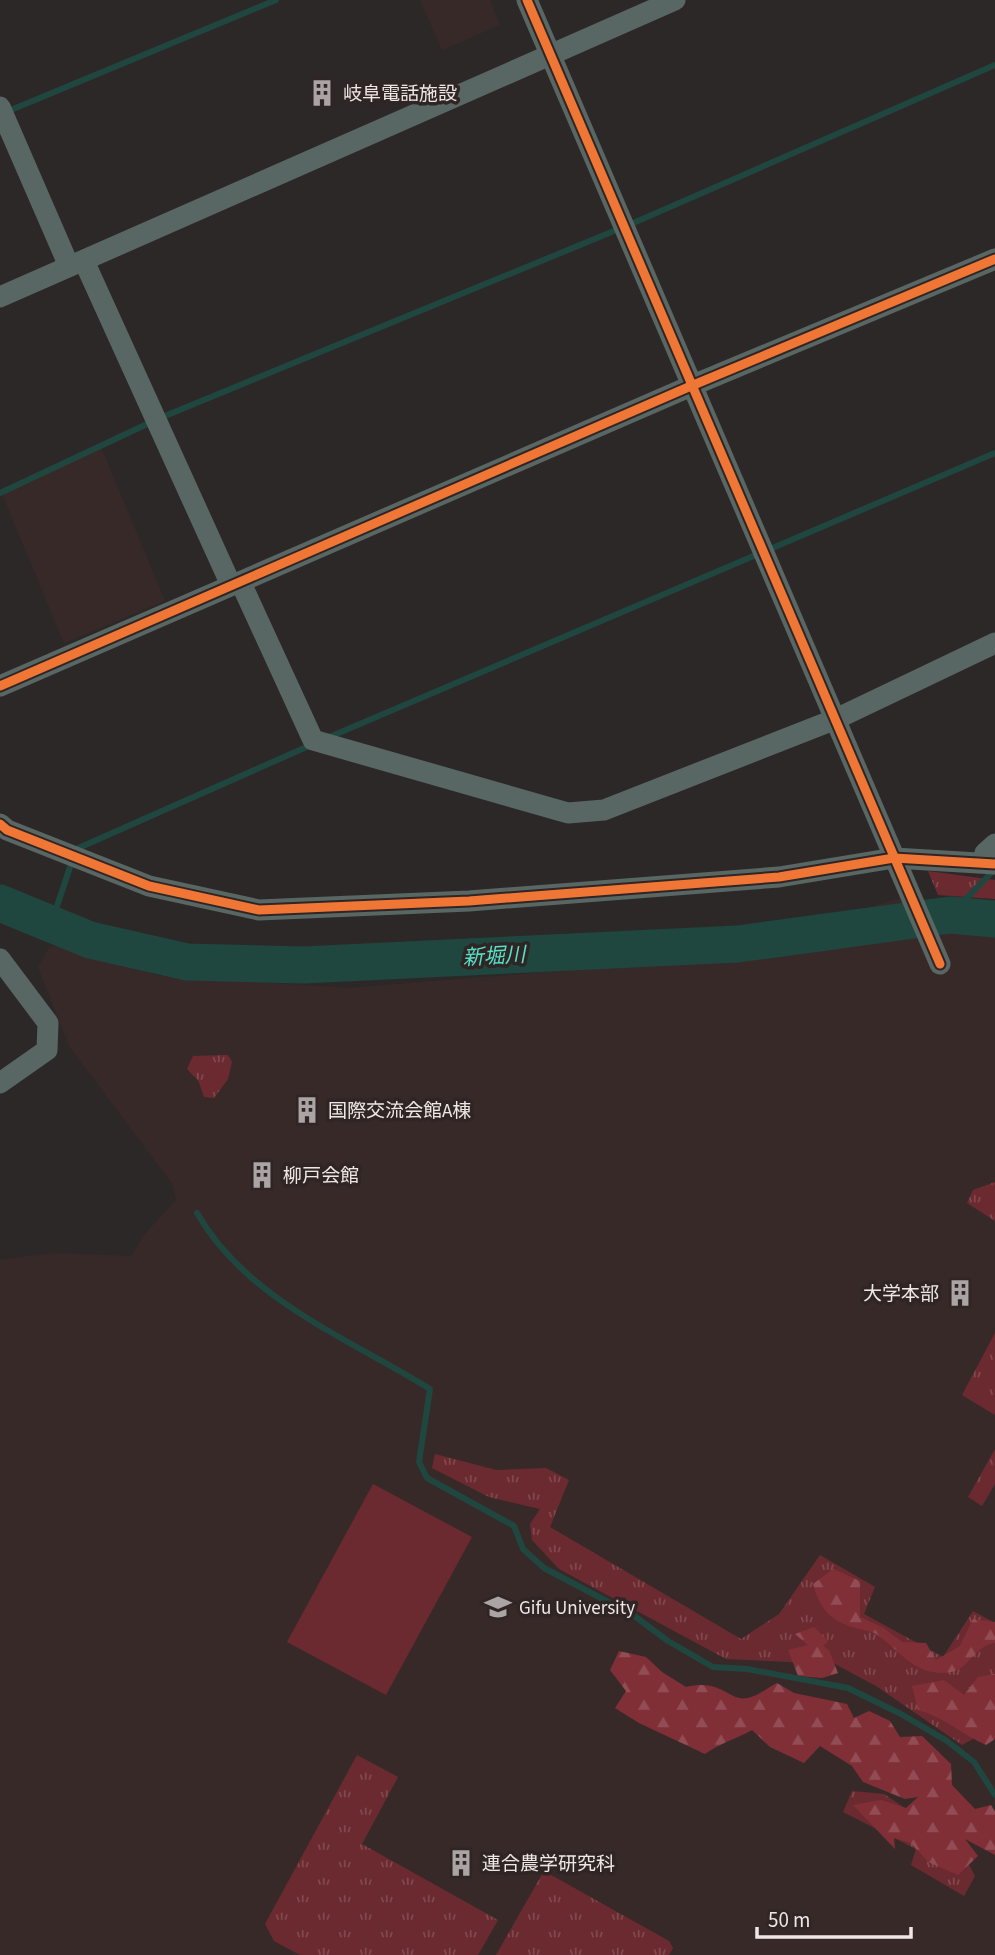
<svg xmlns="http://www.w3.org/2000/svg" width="995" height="1955" viewBox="0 0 995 1955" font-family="'Source Sans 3','Noto Sans JP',sans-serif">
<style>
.built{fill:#382929}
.grass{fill:url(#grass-tufts)}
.forest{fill:url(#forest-firs)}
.garden{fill:#6b2a30}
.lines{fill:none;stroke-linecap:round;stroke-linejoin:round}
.stream{stroke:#1f473f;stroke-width:6}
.river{stroke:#1f473f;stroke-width:37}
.minor{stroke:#586764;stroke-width:21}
.cycleway-casing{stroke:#302525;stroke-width:13}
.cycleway{stroke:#f07635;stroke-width:9}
.labels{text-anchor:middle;stroke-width:7;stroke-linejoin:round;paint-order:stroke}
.poi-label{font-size:19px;fill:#efe7e7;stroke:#302525;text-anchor:start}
.water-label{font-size:21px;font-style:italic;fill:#55e0c7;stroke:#302525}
</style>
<defs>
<pattern id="grass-tufts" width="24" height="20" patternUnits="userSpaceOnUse" patternTransform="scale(1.75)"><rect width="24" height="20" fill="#6b2a30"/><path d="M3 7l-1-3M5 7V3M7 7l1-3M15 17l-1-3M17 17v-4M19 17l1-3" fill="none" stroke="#80494e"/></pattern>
<pattern id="forest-firs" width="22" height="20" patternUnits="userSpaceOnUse" patternTransform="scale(1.75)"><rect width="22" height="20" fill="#802f37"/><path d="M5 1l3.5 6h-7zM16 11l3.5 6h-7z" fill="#924d54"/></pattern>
</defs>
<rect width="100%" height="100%" fill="#2d2828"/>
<g class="built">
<path d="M420,0H490L500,25L442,50Z"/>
<path d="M101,447L165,601L64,643L0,489Z"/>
<path d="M897,899L995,903V1955H0V1260L52,1253L131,1256L144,1235L176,1200L173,1185L69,1046L38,967L50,946L66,947L160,976L349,988L693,960Z"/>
</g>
<g class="grass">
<path d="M928,871L995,880V899L938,895Z"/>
<path d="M228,1055L232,1062L228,1079L214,1098L204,1097L198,1080L187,1069L193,1056Z"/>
<path d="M995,1182V1221L967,1203L973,1190Z"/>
<path d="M995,1333V1415L962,1395Z"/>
<path d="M995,1449V1484L982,1506L968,1497Z"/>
<path d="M435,1454L496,1470L546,1468L569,1480L550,1527L741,1639L779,1614L820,1555L875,1587L864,1614L943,1657L973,1611L995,1623V1727L962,1745L876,1686L835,1664L726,1659L559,1569L532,1540L530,1524L540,1509L489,1497L432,1468Z"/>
<path d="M357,1755L398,1777L362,1844L498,1920L478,1955H300L274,1941L265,1924Z"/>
<path d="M852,1791L884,1794L957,1843L975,1876L964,1896L911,1865L916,1849L843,1812Z"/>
<path d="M544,1871L669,1941L673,1948L669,1955H496Z"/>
</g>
<g class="forest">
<path d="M833,1569L860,1581V1617L882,1627L902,1642L926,1643L936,1660L960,1646L973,1619L995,1622V1643C975,1645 969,1669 951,1672C916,1678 902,1652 876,1634C871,1631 862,1630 856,1628C830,1621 820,1609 813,1584Z"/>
<path d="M814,1627L828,1641L823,1646L829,1650L838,1673L822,1678L798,1676L788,1650L808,1645L795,1634Z"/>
<path d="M619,1651L646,1657L662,1672L686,1687C722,1678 729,1702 748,1698C758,1696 769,1687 777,1683L794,1693L847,1704L854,1718L869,1711L890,1721L900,1737L922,1736L951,1764L952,1785L975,1809L991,1805L995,1811V1855L965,1839L978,1856L958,1875L928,1862L911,1843L894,1838L895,1849L853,1805L881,1800L906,1808L918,1797L905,1799L863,1782L852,1766L820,1746L804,1763L770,1747L752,1730C736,1739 720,1743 705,1754L639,1723L615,1708L626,1691L610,1670Z"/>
<path d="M995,1674V1739L986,1745C962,1734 944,1717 918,1710L912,1686L944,1680L964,1695L978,1677Z"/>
</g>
<path class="garden" d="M373,1484L472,1537L386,1695L287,1642Z"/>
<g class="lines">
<g class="stream">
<path d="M6,112L276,0"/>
<path d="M0,493L160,418L631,224L995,65"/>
<path d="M327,738L995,453"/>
<path d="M74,850L311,745"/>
<path d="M950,915L994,870"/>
<path d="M51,924L72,861"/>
<path d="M197,1213C247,1300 348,1338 430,1389L419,1462L427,1478L514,1526L523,1549L544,1568L633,1615L668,1641L713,1667L747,1669L848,1688L901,1714L947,1741L974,1762L995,1795"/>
</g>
<path class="river" d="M0,903L90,940L187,962L303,965L738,944L950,915L995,919"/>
<g class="minor">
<path d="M527,0L940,964"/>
<path d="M0,107L69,266"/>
<path d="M84,261L231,585"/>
<path d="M0,297L675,0"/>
<path d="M241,583L313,740L568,813L604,810L836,719L995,643"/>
<path d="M0,686L691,386L995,259"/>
<path d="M0,824L7,830L149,886L259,910L469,901L779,877L894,858L995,864"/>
<path d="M983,862L985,853L995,844"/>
<path d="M0,959L48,1023L47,1050L0,1083"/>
</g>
<defs>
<g id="cycleway">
<path d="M527,0L940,964"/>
<path d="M0,686L691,386L995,259"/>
<path d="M0,824L7,830L149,886L259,910L469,901L779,877L894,858L995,864"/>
</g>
</defs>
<use href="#cycleway" class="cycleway-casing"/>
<use href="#cycleway" class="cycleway"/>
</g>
<defs>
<symbol id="building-bare" viewBox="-9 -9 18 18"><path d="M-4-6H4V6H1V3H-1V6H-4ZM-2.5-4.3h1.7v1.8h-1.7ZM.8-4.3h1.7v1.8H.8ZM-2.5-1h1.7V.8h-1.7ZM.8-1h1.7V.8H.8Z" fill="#aba4a4" stroke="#302525" stroke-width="2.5" paint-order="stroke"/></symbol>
<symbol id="university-bare" viewBox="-9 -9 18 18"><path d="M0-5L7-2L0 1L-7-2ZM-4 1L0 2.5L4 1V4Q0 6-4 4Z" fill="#aba4a4" stroke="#302525" stroke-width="2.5" paint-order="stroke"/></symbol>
</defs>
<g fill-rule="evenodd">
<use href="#building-bare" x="303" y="74" width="38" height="38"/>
<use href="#building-bare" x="288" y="1091" width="38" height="38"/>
<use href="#building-bare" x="243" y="1156" width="38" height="38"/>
<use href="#building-bare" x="941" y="1274" width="38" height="38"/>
<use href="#university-bare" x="479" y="1588" width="38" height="38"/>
<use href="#building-bare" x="442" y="1844" width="38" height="38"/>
</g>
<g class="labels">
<g class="poi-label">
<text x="343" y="100">岐阜電話施設</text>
<text x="328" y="1117">国際交流会館A棟</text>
<text x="283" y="1182">柳戸会館</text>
<text x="939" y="1300" text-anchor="end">大学本部</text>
<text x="519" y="1614">Gifu University</text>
<text x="482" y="1870">連合農学研究科</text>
</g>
<g class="water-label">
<text transform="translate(494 956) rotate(-3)" y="7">新堀川</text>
</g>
</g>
<path d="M757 1927v10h154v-10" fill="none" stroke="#efe7e7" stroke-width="3.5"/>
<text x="768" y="1927" font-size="21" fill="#efe7e7" stroke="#302525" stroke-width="5" paint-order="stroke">50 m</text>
</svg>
